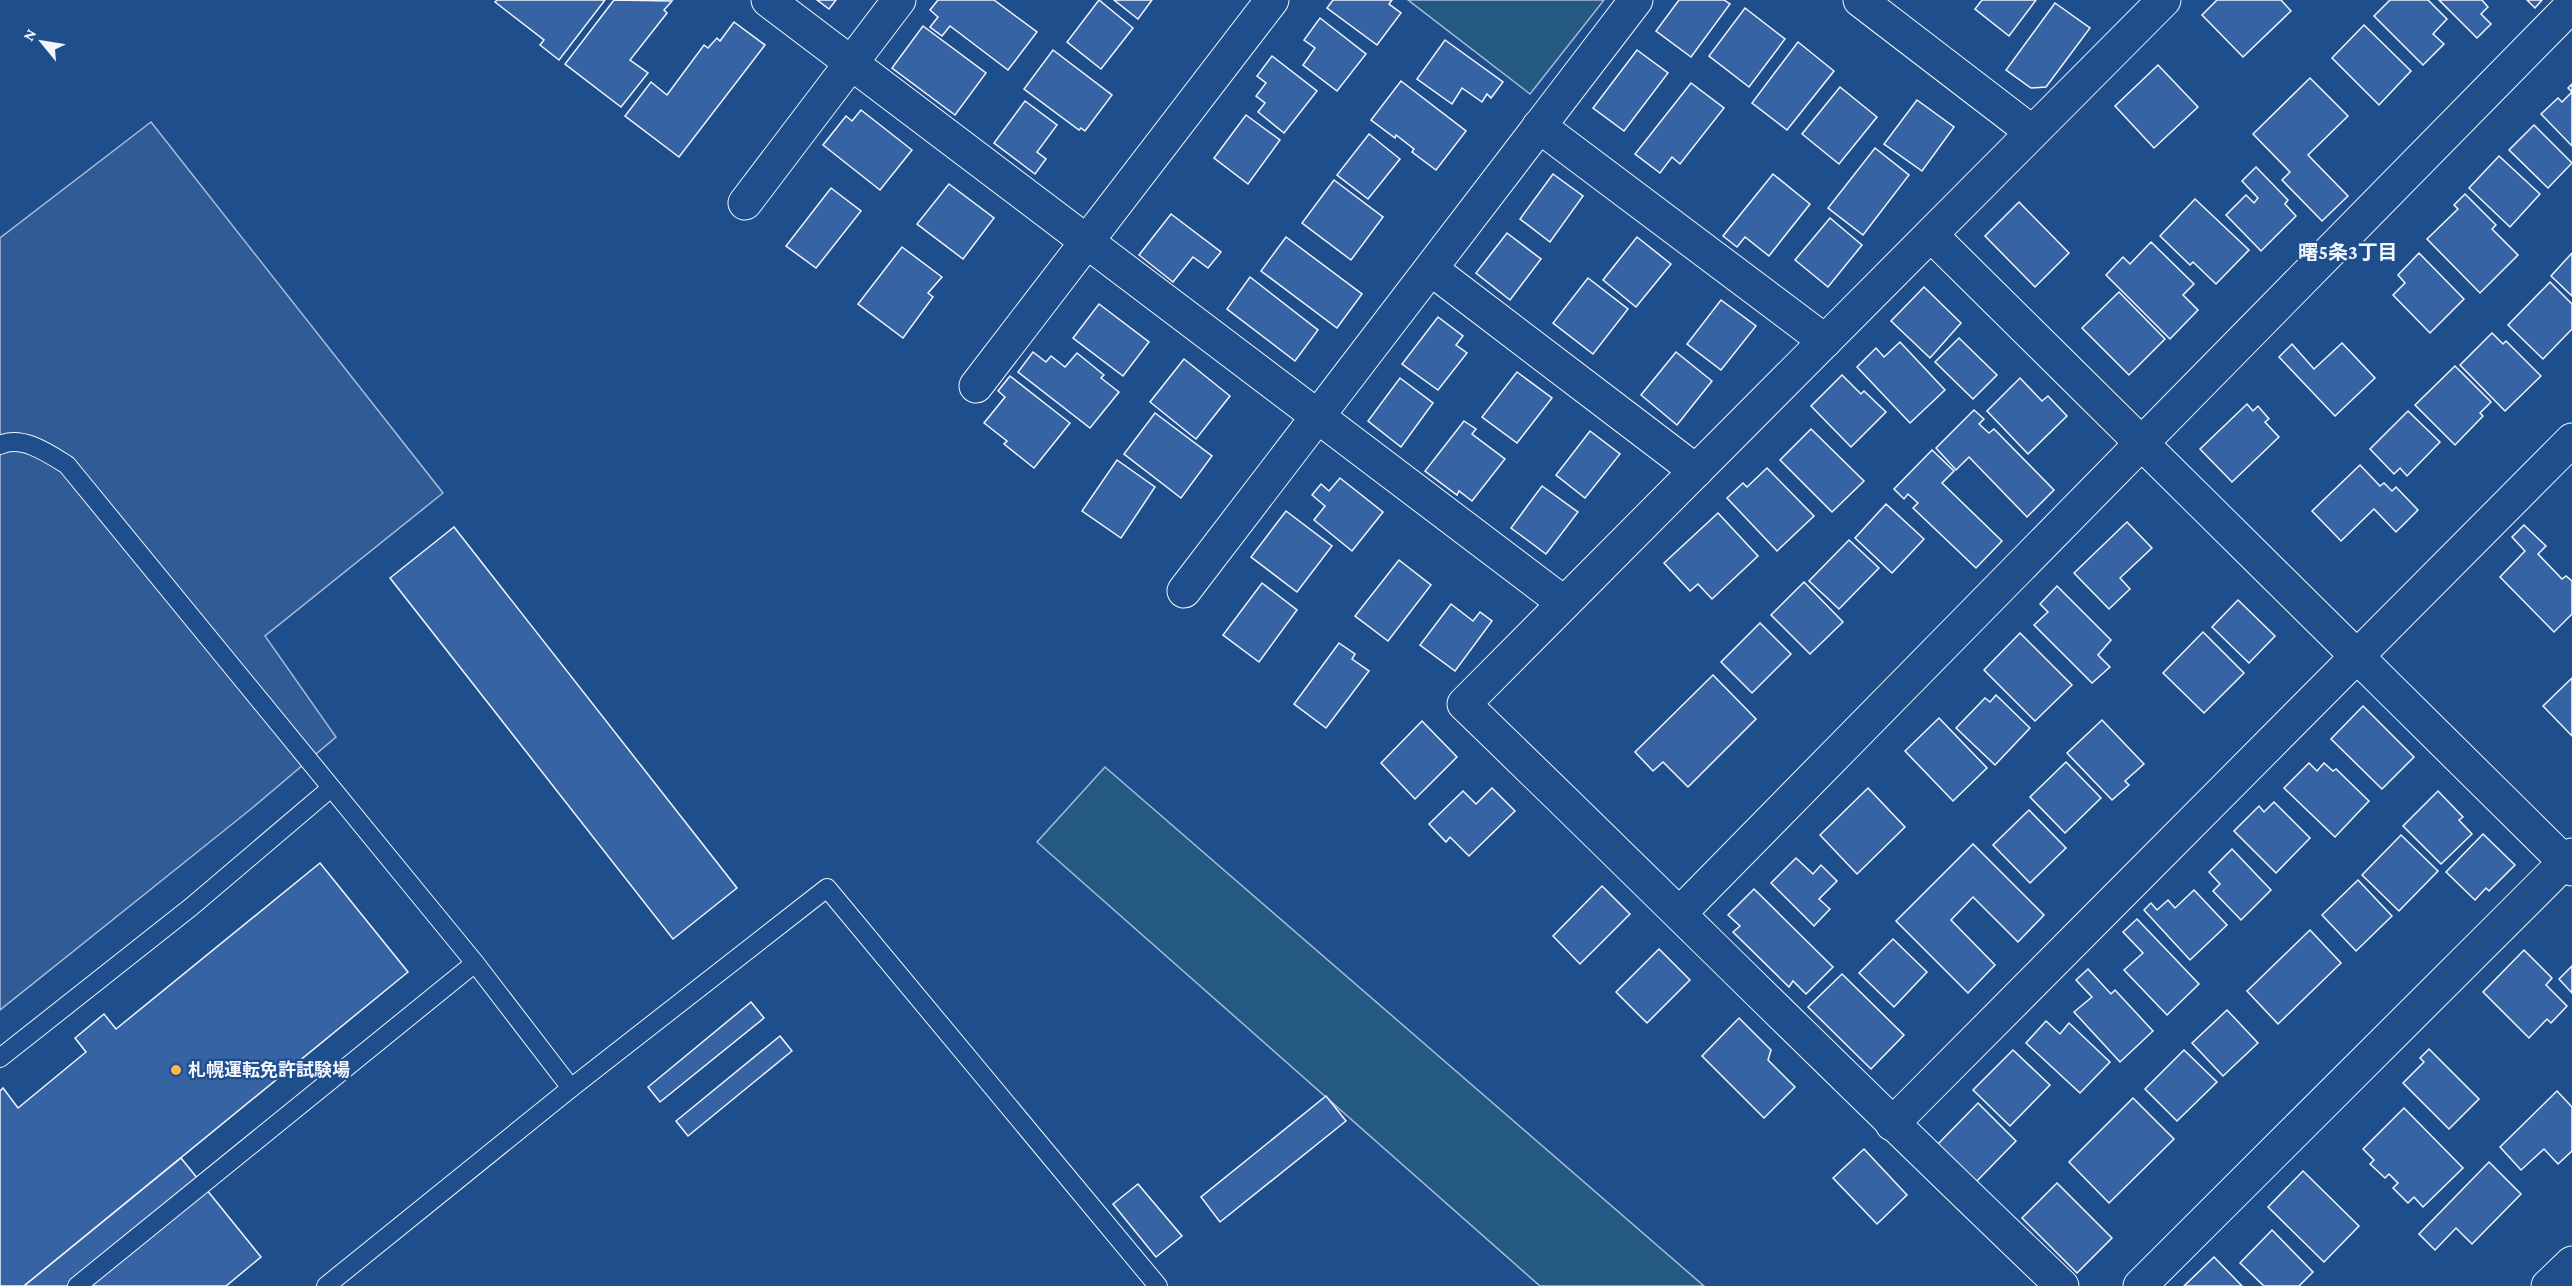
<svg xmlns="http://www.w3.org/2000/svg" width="2572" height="1286" viewBox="0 0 2572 1286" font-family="'Crimson Pro','Noto Sans JP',serif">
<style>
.green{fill:#245a82;stroke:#a8bbd7;stroke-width:1.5}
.parking{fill:#305b95;stroke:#a8bbd7;stroke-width:1.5}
.building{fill:#3563a3;stroke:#f2f6ff;stroke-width:1.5}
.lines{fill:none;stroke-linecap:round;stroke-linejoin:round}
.lane-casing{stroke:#f2f6ff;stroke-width:20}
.street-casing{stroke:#f2f6ff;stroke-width:35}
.lane{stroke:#1f4e8c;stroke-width:18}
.street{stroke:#1f4e8c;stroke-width:33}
.poi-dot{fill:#ffb74d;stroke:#1f4e8c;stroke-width:2}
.labels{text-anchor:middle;stroke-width:4.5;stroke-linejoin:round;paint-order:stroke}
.poi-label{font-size:18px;font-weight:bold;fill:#f2f6ff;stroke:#1f4e8c;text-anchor:start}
.neighbourhood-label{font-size:20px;font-weight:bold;fill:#f2f6ff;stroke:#1f4e8c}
</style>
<rect width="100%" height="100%" fill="#1f4e8c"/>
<g class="green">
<path d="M1408,0H1604L1530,94Z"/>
<path d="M1105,767L1704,1286H1540L1037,842Z"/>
</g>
<path class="parking" d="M151,122L443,493L265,636L336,737L251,809L0,1010V238Z"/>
<g class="building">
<path d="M497,0H605L559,60L540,45L544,40L495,2Z"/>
<path d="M614,0L672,1L664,10L667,13L630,60L648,73L621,107L565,64Z"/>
<path d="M817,0H836L829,9Z"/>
<path d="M938,0H994L1037,32L1008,70L950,26L942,36L930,27L938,17L930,10Z"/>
<path d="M1099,0L1133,28L1101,69L1067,42Z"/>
<path d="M1114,0H1152L1138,19Z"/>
<path d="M1333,0H1392L1389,4L1401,13L1377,45L1327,8Z"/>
<path d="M1679,0H1724L1730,4L1691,57L1656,31Z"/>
<path d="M1982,0H2036L2009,36L1975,9Z"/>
<path d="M2217,0H2281L2291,11L2243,57L2202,15Z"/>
<path d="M2390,0H2428L2447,19L2433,34L2444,44L2423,65L2374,16Z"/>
<path d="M2439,0H2482L2488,7L2481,14L2491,24L2477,38Z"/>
<path d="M2527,0H2542L2535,8Z"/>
<path d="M2055,3L2090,28L2046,87L2031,88L2006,70Z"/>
<path d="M1745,8L1785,39L1749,87L1709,56Z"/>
<path d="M1320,18L1366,54L1337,91L1303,65L1315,48L1304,40Z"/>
<path d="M734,22L765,45L679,157L625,116L651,82L667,95L704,45L708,48L717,38L720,41Z"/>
<path d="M2364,25L2411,71L2379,105L2332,58Z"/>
<path d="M923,26L986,73L955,115L892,68Z"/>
<path d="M1445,40L1503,82L1491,98L1487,94L1482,102L1462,88L1452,104L1417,79Z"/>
<path d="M1798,42L1834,71L1787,130L1752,103Z"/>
<path d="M1053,50L1112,95L1085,131L1081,128L1079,130L1024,89Z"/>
<path d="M1637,50L1668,73L1624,131L1593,108Z"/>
<path d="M1272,56L1317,91L1284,133L1258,112L1265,103L1256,96L1266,83L1257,76Z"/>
<path d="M2158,65L2198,107L2154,148L2115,106Z"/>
<path d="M2310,78L2348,116L2308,155L2348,196L2322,221L2282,180L2290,172L2253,134Z"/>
<path d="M1401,81L1466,131L1436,170L1412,152L1414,149L1396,135L1395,138L1371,120Z"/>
<path d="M1691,83L1724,108L1680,164L1672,157L1660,173L1635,154Z"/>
<path d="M2572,84V146L2541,114L2558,98L2562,102L2572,92L2568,88Z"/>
<path d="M1840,87L1877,117L1839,164L1802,134Z"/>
<path d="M1917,100L1954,127L1922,171L1884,144Z"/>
<path d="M1025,101L1057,125L1037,152L1046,159L1035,174L994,143Z"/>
<path d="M861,110L912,150L880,190L823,145L846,116L852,121Z"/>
<path d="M1246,115L1280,140L1248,184L1214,158Z"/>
<path d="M2534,125L2572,163L2548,188L2509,150Z"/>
<path d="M1369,134L1400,159L1368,199L1337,175Z"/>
<path d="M1875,148L1909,175L1863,235L1828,208Z"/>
<path d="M2499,156L2540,194L2510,227L2469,188Z"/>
<path d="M2256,167L2288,200L2285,204L2296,216L2261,251L2226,215L2246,195L2254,203L2258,198L2242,181Z"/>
<path d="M1553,174L1583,196L1550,242L1520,219Z"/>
<path d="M1773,174L1810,204L1769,256L1745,237L1737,247L1723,236Z"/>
<path d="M1334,180L1383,217L1351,260L1302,223Z"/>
<path d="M949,184L994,218L963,259L917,224Z"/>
<path d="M831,188L861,211L816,268L786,246Z"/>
<path d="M2465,194L2496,225L2492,229L2518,255L2480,293L2427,239L2458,209L2454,205Z"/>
<path d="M2195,199L2249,250L2216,284L2193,262L2190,265L2160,236Z"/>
<path d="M2019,202L2069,253L2035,287L1985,236Z"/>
<path d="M1171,214L1221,252L1208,268L1193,257L1173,282L1139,255Z"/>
<path d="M1830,218L1862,245L1828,287L1795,260Z"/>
<path d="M1507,233L1541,259L1510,300L1476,273Z"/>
<path d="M1286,237L1362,294L1337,328L1261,271Z"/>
<path d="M1637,237L1671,264L1636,307L1603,280Z"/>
<path d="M2151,242L2194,284L2183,295L2198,310L2170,339L2106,275L2123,257L2130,264Z"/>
<path d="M902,247L942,277L928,293L933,297L903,338L858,304Z"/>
<path d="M2419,253L2464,299L2430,333L2393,295L2405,283L2398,275Z"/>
<path d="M2572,253V296L2551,276Z"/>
<path d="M1250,277L1318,330L1295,361L1227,309Z"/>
<path d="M1588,278L1628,309L1593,354L1553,323Z"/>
<path d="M2550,282L2572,304V329L2543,359L2508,325Z"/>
<path d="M1924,287L1961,323L1930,358L1891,321Z"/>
<path d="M2119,292L2165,339L2129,375L2082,328Z"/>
<path d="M1721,300L1756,326L1721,370L1687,344Z"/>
<path d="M1099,304L1149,342L1123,376L1073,338Z"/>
<path d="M1438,317L1463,336L1456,345L1467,353L1438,390L1402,364Z"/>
<path d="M2492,333L2503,344L2506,341L2541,376L2505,411L2460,365Z"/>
<path d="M1959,338L1997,375L1973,399L1935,362Z"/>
<path d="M1900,342L1945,390L1910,423L1857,367L1876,348L1884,357Z"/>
<path d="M2342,343L2375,378L2335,416L2279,357L2292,344L2314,369Z"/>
<path d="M1033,352L1046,362L1051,356L1065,367L1077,353L1104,375L1101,378L1119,392L1090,428L1018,372Z"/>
<path d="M1676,352L1712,381L1677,425L1641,395Z"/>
<path d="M1184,359L1230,396L1196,439L1150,402Z"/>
<path d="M2455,366L2491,402L2480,413L2483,416L2455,445L2415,405Z"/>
<path d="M1517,372L1552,398L1517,443L1482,417Z"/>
<path d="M1842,375L1861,394L1864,391L1886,412L1851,447L1811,406Z"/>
<path d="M1010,376L1070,423L1034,468L1004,444L1007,441L984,423L1005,397L998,391Z"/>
<path d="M1400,378L1433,403L1401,447L1368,421Z"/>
<path d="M2020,378L2042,401L2048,396L2067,416L2028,454L1987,411Z"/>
<path d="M2247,404L2253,411L2258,406L2269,419L2265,422L2279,437L2232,482L2200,449Z"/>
<path d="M1974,410L1984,419L1979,424L1989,433L1994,429L2054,490L2027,517L1969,457L1956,470L1936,448Z"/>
<path d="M2408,411L2440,442L2407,476L2400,468L2394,474L2370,449Z"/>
<path d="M1155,413L1212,456L1181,498L1124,454Z"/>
<path d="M1464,421L1476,429L1472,434L1505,459L1472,501L1459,491L1457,495L1425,471Z"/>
<path d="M1811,429L1864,481L1832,512L1780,460Z"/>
<path d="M1590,431L1620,454L1585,498L1556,475Z"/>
<path d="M1932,450L1954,471L1942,483L2002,541L1976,568L1913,508L1918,503L1908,494L1904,499L1894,489Z"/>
<path d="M1117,460L1155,487L1121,538L1082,511Z"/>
<path d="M2360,465L2380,486L2384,483L2392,491L2396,487L2418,510L2396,532L2374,509L2341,541L2312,511Z"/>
<path d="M1767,468L1814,516L1777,551L1727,498L1743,483L1747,487Z"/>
<path d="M1340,478L1383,512L1352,551L1314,520L1325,506L1312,495L1321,484L1329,491Z"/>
<path d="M1542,486L1578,512L1546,554L1511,528Z"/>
<path d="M1886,504L1924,539L1892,573L1855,538Z"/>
<path d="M1286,511L1332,546L1297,592L1251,557Z"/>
<path d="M1718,513L1758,556L1712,599L1698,584L1690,591L1664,563Z"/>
<path d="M2127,522L2152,548L2120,578L2130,589L2109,609L2074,573Z"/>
<path d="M2524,525L2546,546L2538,554L2562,579L2566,576L2572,581V614L2554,632L2500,577L2525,551L2512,537Z"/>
<path d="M454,527L737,888L673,939L390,578Z"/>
<path d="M1849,540L1879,568L1839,609L1809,581Z"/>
<path d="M1399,560L1431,585L1388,641L1355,616Z"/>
<path d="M1804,582L1843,622L1810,654L1771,615Z"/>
<path d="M1262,583L1297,610L1259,662L1223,635Z"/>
<path d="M2057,586L2111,640L2098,655L2110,667L2092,683L2034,625L2048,612L2040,604Z"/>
<path d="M2238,600L2275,636L2249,663L2212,627Z"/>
<path d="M1451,604L1473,621L1480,612L1492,621L1455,671L1420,645Z"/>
<path d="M1760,623L1791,654L1752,693L1721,662Z"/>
<path d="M2203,632L2244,673L2204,713L2163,673Z"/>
<path d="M2020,633L2072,685L2035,721L1984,670Z"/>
<path d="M1339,643L1355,654L1352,659L1369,671L1326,728L1294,704Z"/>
<path d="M1713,675L1756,719L1688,787L1663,762L1653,771L1635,752Z"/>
<path d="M2572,678V736L2543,706Z"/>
<path d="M1996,695L2030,728L1995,765L1956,728L1985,698L1990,702Z"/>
<path d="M2363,706L2414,757L2382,789L2331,739Z"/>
<path d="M1939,718L1987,768L1953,801L1905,751Z"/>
<path d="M2102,720L2144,764L2125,781L2129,785L2112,800L2067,753Z"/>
<path d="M1422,721L1457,757L1415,799L1381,763Z"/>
<path d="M2066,762L2101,798L2065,833L2030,797Z"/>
<path d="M2309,763L2317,771L2324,763L2333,771L2336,769L2369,801L2335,837L2284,788Z"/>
<path d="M1492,788L1515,811L1469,856L1450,837L1446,842L1429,824L1463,791L1476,804Z"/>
<path d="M1868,788L1905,827L1857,874L1820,835Z"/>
<path d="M2438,791L2463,817L2459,820L2472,834L2441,864L2403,826Z"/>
<path d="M2274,802L2310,838L2276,873L2234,831L2259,806L2264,812Z"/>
<path d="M2029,810L2066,848L2030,883L1993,845Z"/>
<path d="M2483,834L2515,865L2489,891L2486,888L2475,900L2446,872Z"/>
<path d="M2401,835L2438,871L2399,911L2362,875Z"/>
<path d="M1973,844L2044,915L2018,942L1973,897L1951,920L1995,965L1968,993L1896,921Z"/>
<path d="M2232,849L2271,890L2241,920L2213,891L2220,884L2209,872Z"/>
<path d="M1796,858L1813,874L1821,865L1837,881L1819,899L1830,909L1814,926L1771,883Z"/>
<path d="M320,863L408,972L24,1286H0V1091L3,1088L18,1108L86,1052L75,1038L104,1014L116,1029Z"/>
<path d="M2358,880L2392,916L2356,951L2322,915Z"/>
<path d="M1602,886L1630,914L1580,964L1553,936Z"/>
<path d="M1754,889L1833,967L1806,994L1793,981L1789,987L1733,932L1740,926L1728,915Z"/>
<path d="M2194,890L2227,925L2190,960L2144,910L2151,903L2157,910L2168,900L2175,908Z"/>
<path d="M2137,919L2199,984L2167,1015L2124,970L2143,953L2123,932Z"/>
<path d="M2310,930L2341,963L2278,1024L2247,991Z"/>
<path d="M1893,939L1927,972L1894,1007L1859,973Z"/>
<path d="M1659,949L1690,980L1647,1023L1616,992Z"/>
<path d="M2524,950L2552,978L2546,985L2567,1006L2551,1023L2547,1019L2529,1038L2483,992Z"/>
<path d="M2572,966V993L2559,979Z"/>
<path d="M2088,969L2111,994L2115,990L2153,1031L2120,1062L2074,1012L2092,997L2076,980Z"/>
<path d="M1842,974L1904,1035L1871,1069L1808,1007Z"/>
<path d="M751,1002L764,1018L660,1102L648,1087Z"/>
<path d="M2227,1010L2258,1043L2223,1076L2192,1043Z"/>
<path d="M1739,1018L1771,1050L1768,1060L1795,1087L1764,1118L1702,1056Z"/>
<path d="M2046,1021L2060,1034L2069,1023L2110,1062L2080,1093L2026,1043Z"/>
<path d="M780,1036L792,1051L688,1136L676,1121Z"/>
<path d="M2429,1049L2479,1099L2449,1129L2403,1083L2424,1062L2420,1058Z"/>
<path d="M2013,1050L2050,1085L2010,1126L1973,1090Z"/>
<path d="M2184,1050L2217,1082L2177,1121L2145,1089Z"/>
<path d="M2557,1091L2572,1107V1151L2558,1164L2544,1149L2521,1170L2500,1147Z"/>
<path d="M1326,1096L1346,1121L1220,1222L1201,1197Z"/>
<path d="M2133,1098L2174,1139L2109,1203L2069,1162Z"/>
<path d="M1978,1103L2016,1141L1976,1182L1937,1145Z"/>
<path d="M2404,1108L2463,1168L2423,1207L2414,1197L2408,1203L2393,1188L2398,1183L2389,1174L2385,1178L2370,1164L2374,1160L2363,1149Z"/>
<path d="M1864,1149L1907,1195L1877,1224L1833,1178Z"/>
<path d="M181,1158L261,1257L226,1286H24Z"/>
<path d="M2489,1162L2521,1194L2472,1244L2456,1228L2435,1250L2419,1234Z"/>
<path d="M2303,1171L2359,1226L2324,1262L2268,1207Z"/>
<path d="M2057,1183L2112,1238L2077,1273L2022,1218Z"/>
<path d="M1138,1184L1182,1236L1156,1257L1113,1204Z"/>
<path d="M2272,1230L2313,1272L2299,1286H2264L2240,1263Z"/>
<path d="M2214,1257L2242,1286H2184Z"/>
</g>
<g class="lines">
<defs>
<g id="lane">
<path d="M0,445C22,435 48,453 67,465L475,963L571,1088"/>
<path d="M0,1058L191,907L331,788"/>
<path d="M77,1286L475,963"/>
<path d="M326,1286L571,1088L827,888L1158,1286"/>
</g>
<g id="street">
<path d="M768,0L1564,603"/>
<path d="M1860,0L2032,132"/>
<path d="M1539,126L1825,341"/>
<path d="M745,203L899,0"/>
<path d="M1931,235L2572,869"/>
<path d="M1431,269L1696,471"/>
<path d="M976,386L1272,0"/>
<path d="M1184,591L1636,0"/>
<path d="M1680,913L2572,5"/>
<path d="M1892,1124L2572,440"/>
<path d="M2062,1286C1860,1094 1664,897 1464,704L2164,0"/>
<path d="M2140,1286L2572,855"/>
<path d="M2548,1286L2572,1263"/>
</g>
</defs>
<use href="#lane" class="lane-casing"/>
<use href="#street" class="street-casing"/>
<use href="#lane" class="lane"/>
<use href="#street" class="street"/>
</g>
<circle class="poi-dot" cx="176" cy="1070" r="6"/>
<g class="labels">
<g class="poi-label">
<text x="188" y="1076">札幌運転免許試験場</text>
</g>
<g class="neighbourhood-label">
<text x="2348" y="259">曙5条3丁目</text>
</g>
</g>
<g transform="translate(42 42) rotate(300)" stroke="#1f4e8c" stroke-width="4.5" paint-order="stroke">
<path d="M0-4.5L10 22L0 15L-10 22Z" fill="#f2f6ff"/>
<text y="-9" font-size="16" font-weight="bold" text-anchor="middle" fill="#f2f6ff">N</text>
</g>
</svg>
